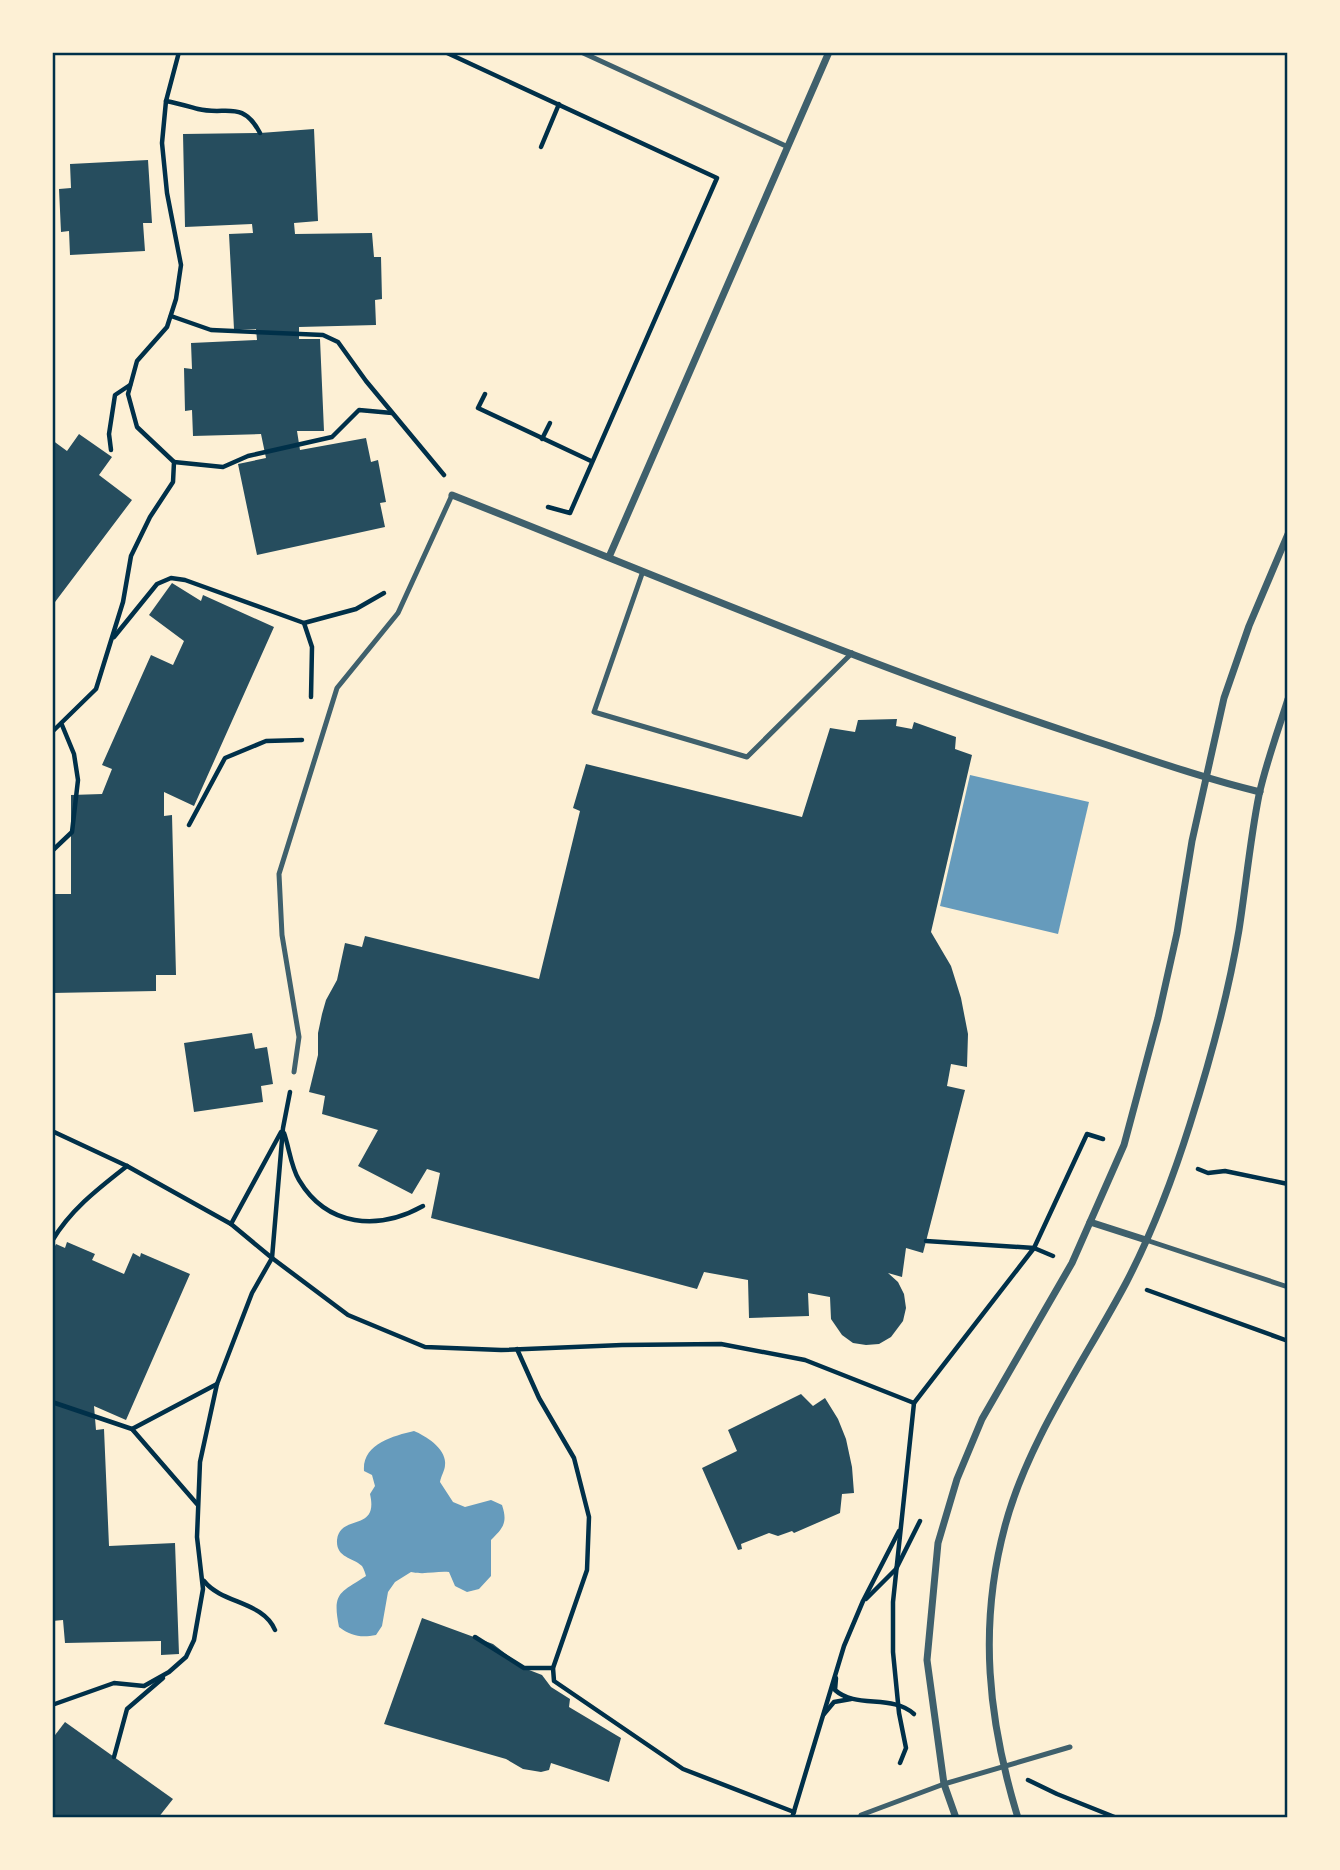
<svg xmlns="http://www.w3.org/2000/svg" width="1340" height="1870" viewBox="0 0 1340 1870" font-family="Overpass,sans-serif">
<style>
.water{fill:#669bbc}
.building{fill:#264d5e}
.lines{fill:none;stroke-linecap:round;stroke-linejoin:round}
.path{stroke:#003049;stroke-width:4.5}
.service{stroke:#3f606c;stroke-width:5}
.minor{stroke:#3f606c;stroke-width:7}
.neatline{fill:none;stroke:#003049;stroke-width:2.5}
</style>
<rect width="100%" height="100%" fill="#fdf0d5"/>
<g class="water">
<path d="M970,775L1089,802L1058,934L940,906Z"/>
<path d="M414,1431C426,1436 447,1449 445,1465C445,1470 441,1476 440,1482L453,1502L465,1507L491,1500L502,1505C508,1523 503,1528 491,1540V1576L479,1589L467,1592L455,1586L449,1572C435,1571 425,1575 411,1572L395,1582L388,1592L382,1626L376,1635C361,1638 351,1636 339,1627C332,1592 340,1593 366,1576C365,1573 364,1569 362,1566C352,1557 336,1558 337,1540C340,1513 379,1533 370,1494L375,1486L372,1475L364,1471C362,1444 393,1436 414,1431Z"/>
</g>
<g class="building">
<path d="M314,129L318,221L294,223L295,234L372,233L374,257H381L382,299L375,300L376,325L299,327V339H320L324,431H297L300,450L366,438L371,462L378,460L386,502L380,503L385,527L257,555L238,464L266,458L261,434L193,436L192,410L185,411L184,368L192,369L191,343L257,340L256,329H234L229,234L253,233L252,224L185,227L183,134L260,133Z"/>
<path d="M148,160L152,223H143L145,251L70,255L69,231L61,232L59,189L71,188L70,164Z"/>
<path d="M79,434L112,457L99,475L132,500L52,606V440L67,451Z"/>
<path d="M172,583L201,601L203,595L274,627L194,806L164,792V816L172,815L176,975H156V991L52,993V894H71V795L102,794L112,769L102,765L151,655L173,665L184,641L149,615Z"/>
<path d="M897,719L896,726L912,729L914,722L956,737L955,749L972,755L931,932L951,966L961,998L968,1034L967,1067L951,1064L947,1086L965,1090L923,1253L906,1248L902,1277L888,1273L898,1282L904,1294L906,1308L903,1321L891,1337L879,1344L866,1345L853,1343L842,1335L831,1319L830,1297L808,1293L809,1316L749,1318L748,1280L704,1272L697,1289L431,1218L440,1173L427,1169L412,1194L358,1166L378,1130L322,1114L325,1096L309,1092L318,1055V1033L322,1014L326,1000L337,980L345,943L362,947L365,936L539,979L580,811L573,808L586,764L802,817L830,728L855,732L858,720Z"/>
<path d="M252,1033L255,1049L267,1047L273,1084L261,1086L263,1102L194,1112L184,1043Z"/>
<path d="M67,1242L95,1254L92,1260L124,1274L133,1253L140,1257L141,1253L190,1274L126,1420L94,1406L96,1430L104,1429L109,1546L175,1543L179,1654L161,1655V1641L65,1643L63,1620L52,1621V1252L56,1244L65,1248Z"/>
<path d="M801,1394L813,1406L825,1398L838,1419L846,1439L852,1467L854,1493L842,1494L840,1513L794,1533L792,1531L778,1536L769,1533L741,1544L742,1549L738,1550L702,1468L737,1451L728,1430Z"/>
<path d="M422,1618L493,1644L524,1668L542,1675L551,1687L570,1699L569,1707L621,1738L609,1782L551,1763L549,1770L541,1772L523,1769L506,1759L384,1724Z"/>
<path d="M65,1722L173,1799L158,1818H52V1739Z"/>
</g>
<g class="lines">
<g class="path">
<path d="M445,52L717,178L570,513L548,507"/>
<path d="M166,101C177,103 187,106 198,109C226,116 242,99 260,133"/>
<path d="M541,147L559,104"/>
<path d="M171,316L211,330L323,335L338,342L366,381L444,475"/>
<path d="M485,394L478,408L591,461"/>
<path d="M542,439L550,423"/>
<path d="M111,450L109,434L115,395L130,385"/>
<path d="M174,462L223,467L248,456L332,437L359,410L392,413"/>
<path d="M304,623L356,609L384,593"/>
<path d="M114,637L157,584L171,578L185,580L304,623L312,647L311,697"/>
<path d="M52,732L96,689L123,602L131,556L150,517L173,482L174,462L137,427L128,394L137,361L167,327L176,299L181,265L167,193L162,143L166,101L179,52"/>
<path d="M189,825L225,758L266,741L302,740"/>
<path d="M52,851L72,832L78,780L74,754L62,725"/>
<path d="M52,1131L127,1166L231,1224L272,1258L348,1315L425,1347L501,1350L622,1345L721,1344L805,1360L914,1403L1034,1248L1087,1134L1103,1139"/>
<path d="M284,1133C289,1147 291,1167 299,1180C327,1227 378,1231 423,1206"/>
<path d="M1198,1169L1208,1173L1225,1171L1288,1184"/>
<path d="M231,1224L281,1132"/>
<path d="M52,1241C71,1209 99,1188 127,1166"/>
<path d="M926,1241L1034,1248L1053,1256"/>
<path d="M1147,1290L1288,1341"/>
<path d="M517,1349L539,1398L574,1458L589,1517L587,1570L553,1668L554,1681L683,1769L794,1812"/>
<path d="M52,1402L132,1429L217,1384"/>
<path d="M132,1429L197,1504"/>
<path d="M204,1581C222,1604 263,1601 275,1630"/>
<path d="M866,1599L896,1569L920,1521"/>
<path d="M475,1637L524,1668H553"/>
<path d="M836,1678L835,1690C856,1709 892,1694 914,1714"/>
<path d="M52,1705L114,1683L144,1686L169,1672L186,1657L194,1640L203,1589L197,1537L200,1462L217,1384L252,1293L272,1258L283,1128L290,1092"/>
<path d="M824,1714L834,1702L851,1699"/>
<path d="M114,1757L127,1709L163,1678"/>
<path d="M900,1763L906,1748L899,1713L893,1652V1602L914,1403"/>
<path d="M1028,1780L1057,1794L1117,1818"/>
<path d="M792,1818L844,1646L863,1601L899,1531"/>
</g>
<g class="service">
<path d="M581,52L788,147"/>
<path d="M643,571L594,712L747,757L852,653"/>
<path d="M294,1072L299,1037L282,935L279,874L337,688L398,613L452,495"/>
<path d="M1146,1240L1288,1287"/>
<path d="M860,1818L861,1815L944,1784L1070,1747"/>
</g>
<g class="minor">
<path d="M452,495C660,577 865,665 1077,735C1138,755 1198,777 1260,792"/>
<path d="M609,557L829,52"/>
<path d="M1090,1222L1146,1240"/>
<path d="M956,1818L944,1784L927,1660L938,1543L957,1479L982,1419L1072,1263L1124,1145L1158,1018L1177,933L1192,841L1224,698L1249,626L1288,534"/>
<path d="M1018,1818C988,1720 978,1626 1005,1526C1028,1440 1084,1362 1126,1283C1152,1233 1173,1178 1190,1124C1210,1061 1228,996 1239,930C1246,885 1250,840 1259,795C1266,763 1278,731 1288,699"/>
</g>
</g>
<rect width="1340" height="1870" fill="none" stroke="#fdf0d5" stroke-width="108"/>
<rect x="54" y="54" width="1232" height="1762" class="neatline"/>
</svg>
